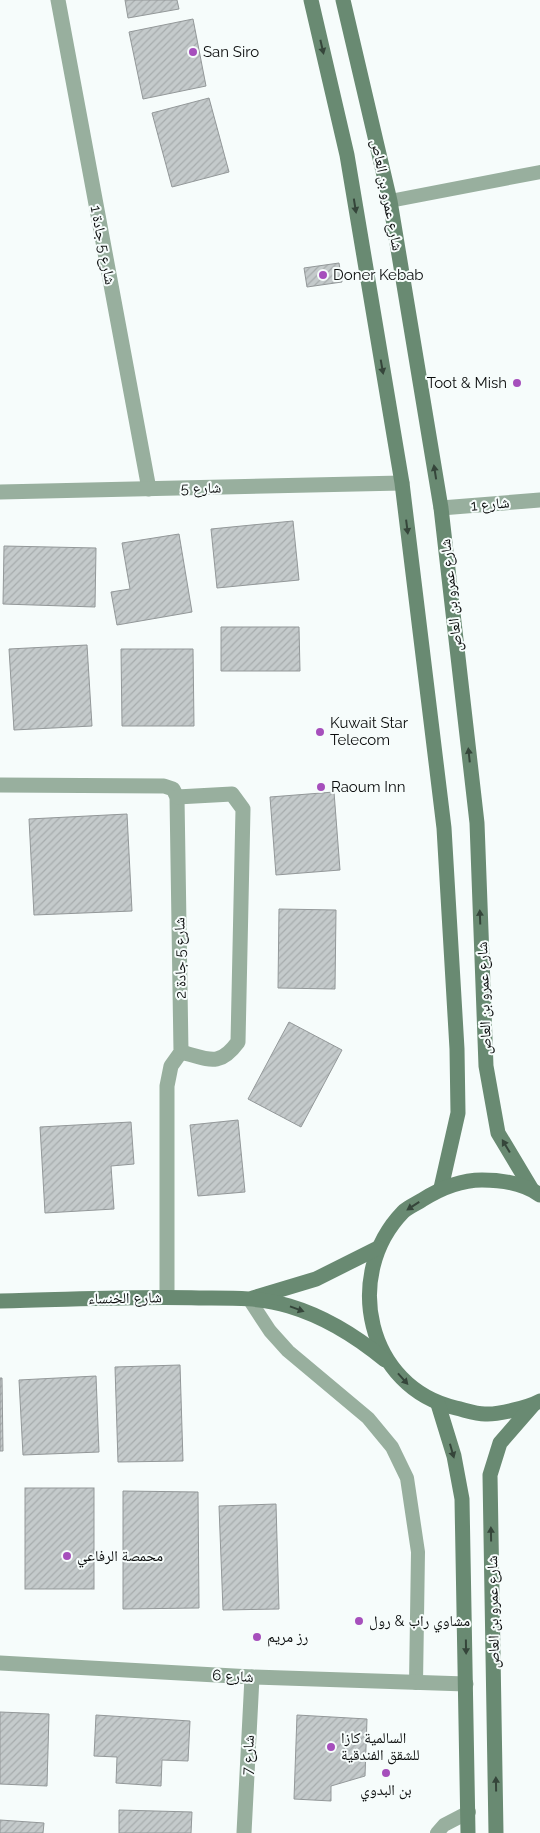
<svg xmlns="http://www.w3.org/2000/svg" width="540" height="1833" viewBox="0 0 540 1833" font-family="Raleway,'Noto Naskh Arabic',sans-serif">
<style>
.building{fill:url(#building-hatch);stroke:#939899}
.lines{fill:none;stroke-linecap:round;stroke-linejoin:round}
.lane{stroke:#98af9e;stroke-width:14}
.street{stroke:#98af9e;stroke-width:15}
.secondary{stroke:#698a72;stroke-width:15}
.oneway{fill:#35453a}
.poi-dot{fill:#a64fbc;stroke:#f6fcfb;stroke-width:2}
.labels{text-anchor:middle;stroke-width:4;stroke-linejoin:round;paint-order:stroke}
.poi-label{font-size:15px;fill:#0b0d0d;stroke:#f6fcfb;text-anchor:start}
.street-label{font-size:15px;fill:#0b0d0d;stroke:#f6fcfb}
</style>
<defs>
<pattern id="building-hatch" width="6" height="6" patternUnits="userSpaceOnUse" patternTransform="scale(1.25)"><rect width="6" height="6" fill="#c4cacb"/><path d="M-1 1l2-2M0 6l6-6M5 7l2-2" fill="none" stroke="#a7acad"/></pattern>
</defs>
<rect width="100%" height="100%" fill="#f6fcfb"/>
<g class="building">
<path d="M125,0H177L179,9L128,18Z"/>
<path d="M193,19L206,86L143,99L129,32Z"/>
<path d="M209,98L229,172L172,187L152,113Z"/>
<path d="M339,263L342,282L307,287L304,268Z"/>
<path d="M293,521L299,580L217,588L211,529Z"/>
<path d="M179,534L192,612L117,625L111,592L130,589L122,543Z"/>
<path d="M4,546L96,548L95,607L3,604Z"/>
<path d="M221,627H299L300,671H221Z"/>
<path d="M87,645L92,726L14,730L9,649Z"/>
<path d="M121,649H193L194,726H122Z"/>
<path d="M334,792L340,870L276,875L270,797Z"/>
<path d="M127,814L132,911L34,915L29,819Z"/>
<path d="M279,909L336,910L335,989L278,988Z"/>
<path d="M289,1022L342,1050L301,1127L248,1099Z"/>
<path d="M238,1120L245,1192L198,1196L190,1125Z"/>
<path d="M131,1122L134,1164L111,1166L114,1209L45,1213L40,1127Z"/>
<path d="M180,1365L183,1461L118,1462L115,1367Z"/>
<path d="M96,1376L99,1452L23,1455L19,1380Z"/>
<path d="M0,1378H2L3,1451H0Z"/>
<rect x="25" y="1488" width="69" height="101"/>
<path d="M123,1491L198,1492L199,1608L123,1609Z"/>
<path d="M276,1504L279,1609L223,1610L219,1506Z"/>
<path d="M0,1712L49,1714L47,1786L0,1784Z"/>
<path d="M96,1715L190,1721L188,1761L162,1760L161,1786L116,1783L117,1757L94,1756Z"/>
<path d="M297,1715L367,1719L365,1776L331,1786V1801L294,1799Z"/>
<path d="M119,1810L192,1812L191,1833H119Z"/>
<path d="M0,1820L44,1823L43,1833H0Z"/>
</g>
<g class="lines">
<g class="lane">
<path d="M390,201L540,172"/>
<path d="M249,1299L270,1331L288,1351L368,1418L392,1447L407,1478L418,1552L416,1683"/>
<path d="M437,1833L444,1825L469,1812"/>
</g>
<g class="street">
<path d="M58,0L149,489"/>
<path d="M0,492L402,483"/>
<path d="M441,508L540,500"/>
<path d="M0,785L164,786L173,789L177,797L181,1052L171,1066L167,1086V1297"/>
<path d="M177,797L232,794L243,809L238,1042C219,1068 209,1059 181,1052"/>
<path d="M0,1663L252,1677L466,1684"/>
<path d="M244,1833L252,1677"/>
</g>
<g class="secondary">
<path d="M311,0L347,155L402,483L444,828L457,1049L458,1113L441,1188"/>
<path d="M343,0L390,201L441,508L477,823L486,1066L498,1133L531,1188"/>
<path d="M540,1195C523,1183 503,1180 482,1180C460,1180 441,1188 422,1200C416,1204 408,1207 403,1212C342,1275 367,1388 456,1408C465,1410 476,1414 485,1414C498,1415 529,1407 540,1401"/>
<path d="M253,1298L316,1279L378,1248"/>
<path d="M0,1301C66,1300 132,1296 199,1298C229,1298 260,1297 289,1306C326,1317 356,1336 385,1360"/>
<path d="M438,1404L454,1456L462,1499L468,1833"/>
<path d="M496,1833L490,1475L500,1443L533,1405"/>
</g>
</g>
<defs><path id="oneway-solid" d="M-6-.8H1V-3.2L6.5 0L1 3.2V.8H-6Z" transform="scale(1.25)"/></defs>
<g class="oneway">
<use href="#oneway-solid" transform="translate(322 47) rotate(77)"/>
<use href="#oneway-solid" transform="translate(355 206) rotate(81)"/>
<use href="#oneway-solid" transform="translate(382 367) rotate(80)"/>
<use href="#oneway-solid" transform="translate(435 472) rotate(-99)"/>
<use href="#oneway-solid" transform="translate(407 527) rotate(83)"/>
<use href="#oneway-solid" transform="translate(469 755) rotate(-96)"/>
<use href="#oneway-solid" transform="translate(480 917) rotate(-92)"/>
<use href="#oneway-solid" transform="translate(506 1146) rotate(-121)"/>
<use href="#oneway-solid" transform="translate(413 1206) rotate(147)"/>
<use href="#oneway-solid" transform="translate(297 1309) rotate(20)"/>
<use href="#oneway-solid" transform="translate(403 1379) rotate(48)"/>
<use href="#oneway-solid" transform="translate(452 1451) rotate(74)"/>
<use href="#oneway-solid" transform="translate(491 1534) rotate(-91)"/>
<use href="#oneway-solid" transform="translate(466 1647) rotate(89)"/>
<use href="#oneway-solid" transform="translate(496 1784) rotate(-91)"/>
</g>
<g class="poi-dot">
<circle cx="193" cy="52" r="5"/>
<circle cx="323" cy="275" r="5"/>
<circle cx="517" cy="383" r="5"/>
<circle cx="320" cy="732" r="5"/>
<circle cx="321" cy="787" r="5"/>
<circle cx="67" cy="1556" r="5"/>
<circle cx="359" cy="1621" r="5"/>
<circle cx="257" cy="1637" r="5"/>
<circle cx="331" cy="1747" r="5"/>
<circle cx="386" cy="1773" r="5"/>
</g>
<g class="labels">
<g class="poi-label">
<text x="203" y="57">San Siro</text>
<text x="333" y="280">Doner Kebab</text>
<text x="507" y="388" text-anchor="end">Toot &amp; Mish</text>
<text x="330" y="728">Kuwait Star<tspan x="330" dy="17">Telecom</tspan></text>
<text x="331" y="792">Raoum Inn</text>
<text x="77" y="1561">محمصة الرفاعي</text>
<text x="369" y="1626">مشاوي راب &amp; رول</text>
<text x="267" y="1642">رز مريم</text>
<text x="341" y="1743">السالمية كازا<tspan x="341" dy="17">للشقق الفندقية</tspan></text>
<text x="386" y="1795" text-anchor="middle">بن البدوي</text>
</g>
<g class="street-label">
<text transform="translate(387 195) rotate(79)" y="5">شارع عمرو بن العاص</text>
<text transform="translate(103 245) rotate(79)" y="5">شارع 5 جادة 1</text>
<text transform="translate(201 488) rotate(-1)" y="5">شارع 5</text>
<text transform="translate(490 504) rotate(-5)" y="5">شارع 1</text>
<text transform="translate(451 595) rotate(-96)" y="5">شارع عمرو بن العاص</text>
<text transform="translate(180 958) rotate(-91)" y="5">شارع 5 جادة 2</text>
<text transform="translate(484 998) rotate(-92)" y="5">شارع عمرو بن العاص</text>
<text transform="translate(125 1298) rotate(-1)" y="5">شارع الخنساء</text>
<text transform="translate(493 1612) rotate(-91)" y="5">شارع عمرو بن العاص</text>
<text transform="translate(233 1676) rotate(3)" y="5">شارع 6</text>
<text transform="translate(248 1755) rotate(-87)" y="5">شارع 7</text>
</g>
</g>
</svg>
